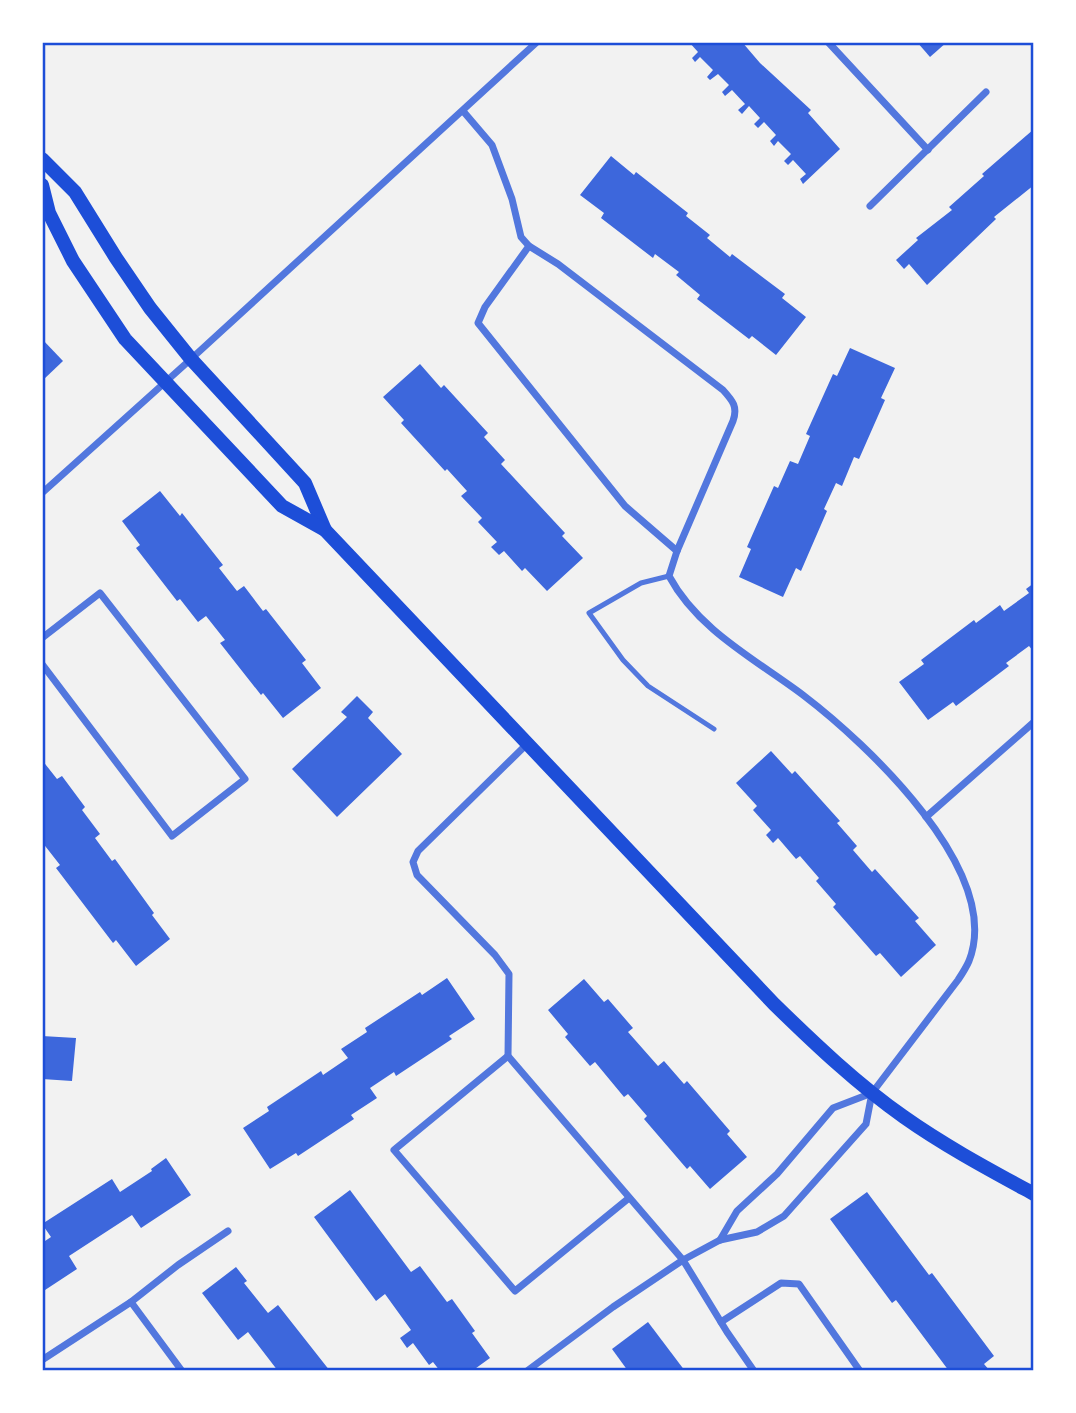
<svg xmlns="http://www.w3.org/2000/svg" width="1076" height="1413" viewBox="0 0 1076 1413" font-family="'DejaVu Sans',sans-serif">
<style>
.building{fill:#3d67dc}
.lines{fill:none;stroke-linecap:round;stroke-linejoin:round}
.service{stroke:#5277de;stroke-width:5}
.minor{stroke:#5277de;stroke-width:7}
.secondary{stroke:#1d4ed8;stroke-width:14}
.neatline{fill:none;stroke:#1d4ed8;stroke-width:2.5}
</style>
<rect width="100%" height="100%" fill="#f2f2f2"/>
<g class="building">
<path d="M689,42H742L760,63L811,110L808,113L840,149L803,184L800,179L806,174L793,160L788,165L784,161L791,154L778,141L774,146L770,141L776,135L764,122L758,128L754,124L760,118L749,106L742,114L738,110L745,104L732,90L725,96L722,92L729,85L718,74L710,80L707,77L713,70L700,57L695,62L692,58L698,52Z"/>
<path d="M917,42H947L930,57Z"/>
<path d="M1034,129V185L994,217L996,219L927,285L909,264L904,269L896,260L918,240L916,238L952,210L949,207L984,176L982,174Z"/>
<path d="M611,156L634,175L636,172L688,213L686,216L710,235L707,238L730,257L732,254L785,294L782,298L806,317L776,355L752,336L749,339L697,299L700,295L676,275L679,272L655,254L653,258L601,218L604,213L580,195Z"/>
<path d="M42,339L63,361L42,381Z"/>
<path d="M850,348L895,368L881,398L885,400L859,459L854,457L842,486L836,483L824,509L827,511L801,571L796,568L783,597L739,577L751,549L747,547L774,486L778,488L790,461L798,464L810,436L806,434L833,374L837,376Z"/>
<path d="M420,364L441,388L444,385L488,433L484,437L505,460L501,464L565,533L562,536L583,558L547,591L525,568L522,571L504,551L499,555L491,547L497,542L478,522L482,518L461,496L467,491L447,469L445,471L401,423L404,420L383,397Z"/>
<path d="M160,491L180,516L182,513L223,565L219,568L237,591L244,586L263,611L266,609L306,660L302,663L321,688L283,718L263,693L261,695L220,643L225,640L206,616L198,622L180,599L177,601L136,548L140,545L122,521Z"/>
<path d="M1034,583V652L1029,646L1006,663L1009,666L956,706L953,702L928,720L899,682L924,664L921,660L974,620L976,623L1000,605L1004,611L1029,593L1026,589Z"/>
<path d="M357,696L373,712L368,718L402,754L337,817L292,769L347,717L341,712Z"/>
<path d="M771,751L792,774L795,771L840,821L837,823L857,846L853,850L872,872L875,869L919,918L915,921L936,945L901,977L880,953L876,956L833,907L836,904L816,881L819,878L800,856L796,859L778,838L773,843L766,835L771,830L753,810L757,806L736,783Z"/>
<path d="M42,760L57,779L62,776L85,807L82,810L100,834L95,838L112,861L115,859L154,913L152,915L170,939L136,966L116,940L113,943L56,868L60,865L42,842Z"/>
<path d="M447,978L475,1019L449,1036L452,1039L396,1076L394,1072L370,1088L377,1098L351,1115L354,1119L298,1156L296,1153L270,1169L243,1128L269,1111L267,1107L321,1071L323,1075L348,1058L341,1049L367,1032L365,1028L420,992L422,995Z"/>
<path d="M584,979L604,1002L608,999L633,1028L628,1032L658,1066L664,1061L684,1084L687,1081L730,1131L727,1134L747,1157L710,1189L690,1166L687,1169L644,1119L647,1116L628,1094L624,1097L595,1062L590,1066L565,1037L568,1034L548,1010Z"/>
<path d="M42,1036L76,1038L72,1081L42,1079Z"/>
<path d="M166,1158L191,1195L141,1228L132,1215L69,1256L77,1269L42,1292V1243L51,1237L42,1224L112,1179L120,1192L152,1171L151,1169Z"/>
<path d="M350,1190L411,1272L420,1266L447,1302L452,1299L475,1331L472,1333L490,1358L472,1371H440L433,1362L429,1365L413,1343L407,1348L400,1338L411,1330L385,1294L376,1301L314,1217Z"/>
<path d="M867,1192L929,1275L932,1273L994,1356L984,1364L990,1371H949L896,1300L892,1303L830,1219Z"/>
<path d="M236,1267L247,1281L244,1283L268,1313L278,1305L330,1371H278L248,1332L238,1340L202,1293Z"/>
<path d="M648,1322L685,1371H628L612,1349Z"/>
</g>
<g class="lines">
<path class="service" d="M669,576L641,583L589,613L623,660L648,686L714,729"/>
<g class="minor">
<path d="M828,42L928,150"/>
<path d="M463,111L492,145L512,199L521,237L529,246L558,264L723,390C733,401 738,407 733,421L677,551L669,576C698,630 755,659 803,695C866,743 1004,871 969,961C966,968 962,974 958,980L872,1093L866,1124L784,1216L757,1232L720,1240L683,1260L613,1307L527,1371"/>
<path d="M870,206L986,92"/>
<path d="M529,246L485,307L478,323L625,506L677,551"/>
<path d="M42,493L191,359L537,42"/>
<path d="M42,638L100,593L245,779L172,836L42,664"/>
<path d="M527,744L418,851L413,862L417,875L495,955L509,974L508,1056L683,1260L727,1332L754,1371"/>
<path d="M926,817L1034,722"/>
<path d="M508,1056L394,1150L515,1291L629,1198"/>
<path d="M720,1240L737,1211L777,1174L833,1108L872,1093"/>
<path d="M131,1302L182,1371"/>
<path d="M721,1322L781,1283L799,1284L860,1371"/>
<path d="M42,1360L131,1302L178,1265L228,1231"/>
</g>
<g class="secondary">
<path d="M42,159L75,192L116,258L150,308L191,359L305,483L325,530"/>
<path d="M42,185L49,213L73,261L125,339L282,506L325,530L774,1004C815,1044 857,1084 904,1117C945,1146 990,1170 1034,1194"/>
</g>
</g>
<rect width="1076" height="1413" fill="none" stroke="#ffffff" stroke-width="88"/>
<rect x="44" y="44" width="988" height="1325" class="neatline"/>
</svg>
